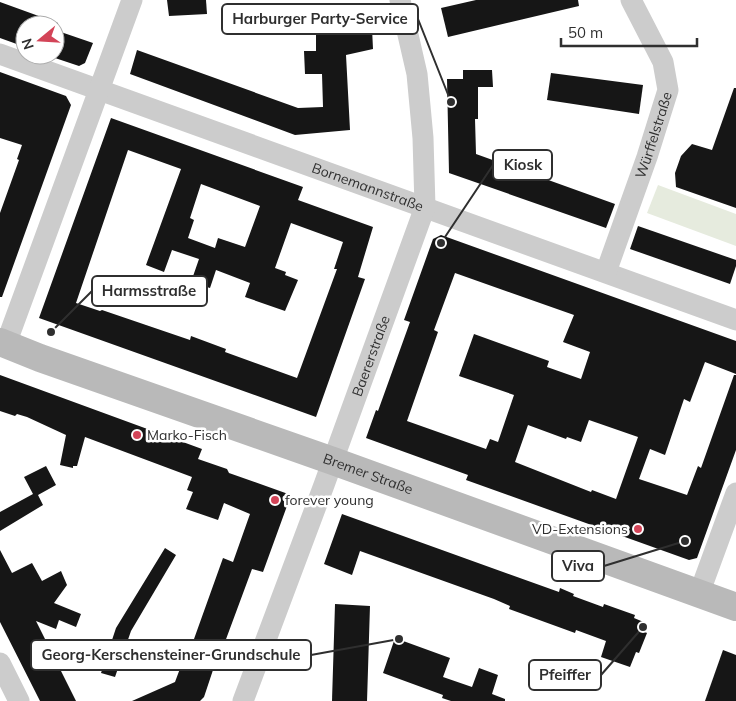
<svg xmlns="http://www.w3.org/2000/svg" width="736" height="701" viewBox="0 0 736 701" font-family="Mulish,sans-serif">
<style>
.green{fill:#e6ebde}
.building{fill:#161616;fill-rule:evenodd}
.lines{fill:none;stroke-linecap:round;stroke-linejoin:round}
.street{stroke:#ccc;stroke-width:21}
.secondary{stroke:#b9b9b9;stroke-width:28}
.poi-dot{fill:#d34458;stroke:#fff;stroke-width:2}
.labels{text-anchor:middle;stroke-width:5;stroke-linejoin:round;paint-order:stroke}
.street-label{font-size:14px;fill:#2f2f2f;stroke:#fff}
.poi-label{font-size:14px;fill:#2f2f2f;stroke:#fff;text-anchor:start}
.leader{fill:none;stroke:#2f2f2f;stroke-width:2}
.callout-dot{fill:#2f2f2f;stroke:#fff;stroke-width:2}
.callout{fill:#fff;stroke:#2f2f2f;stroke-width:2}
.callout-label{font-size:15px;text-anchor:middle;font-weight:bold;fill:#2f2f2f}
</style>
<rect width="100%" height="100%" fill="#fff"/>
<path class="green" d="M658,185L736,214V246L647,213Z"/>
<g class="building">
<path d="M167,0H206L207,14L169,16Z"/>
<path d="M476,0H578L579,6L448,37L441,8Z"/>
<path d="M0,2L58,23V25H25V47L0,38Z"/>
<path d="M344,27L372,28L373,49L346,55L350,130L295,135L130,74L137,50L298,108L323,107L322,74H305L304,51H316V33H329L330,28Z"/>
<path d="M55,30L93,43L85,63L79,66L55,58Z"/>
<path d="M463,70H492L493,87H478V119H475L476,154L615,204L606,228L449,173L447,79H463Z"/>
<path d="M0,72L66,96L71,105L2,297H0V213L19,160L17,159L22,145L0,138Z"/>
<path d="M551,73L643,85L639,114L547,100Z"/>
<path d="M734,88H736V208L676,187L675,173L681,156L692,144L712,150Z"/>
<path d="M111,118L303,187L298,200L373,227L358,277L365,279L316,417L39,318ZM128,150L181,169L146,265L164,272L172,250L199,259L191,282L210,288L216,270L250,283L245,297L285,311L298,280L285,275L286,272L275,268L291,223L343,242L334,269H337L297,378L225,352L226,349L191,336L190,340L102,310L100,311L76,303ZM201,184L260,206L245,247L218,238L215,248L188,238L194,220L190,218Z"/>
<path d="M638,226L736,260V266L730,284L630,249Z"/>
<path d="M441,235L736,341V374L705,362L690,402L684,399L665,455L650,449L639,479L687,495L698,466L701,468L734,375H736V450L697,558L689,560L466,480L468,475L366,438L376,410L378,411L410,322L404,320L433,239ZM455,273L574,315L563,342L590,352L581,379L547,367L549,361L474,334L459,376L514,395L498,442L490,439L486,449L407,421L438,332L434,330ZM589,420L638,437L616,499L592,490L591,492L515,462L528,425L566,439L567,437L581,442Z"/>
<path d="M0,375L202,449L198,459L227,469L229,473L291,495L263,572L252,569L222,650L220,649L204,697L200,701H132L175,682L191,639H194L223,558L233,562L250,514L224,503L218,520L186,509L193,492L187,490L192,477L85,437L77,466H73V468L60,465L66,435L27,417L17,414L15,416L0,411Z"/>
<path d="M46,466L56,485L38,495L43,505L0,531V512L33,494L24,477Z"/>
<path d="M342,514L559,592L560,588L574,594L573,596L603,607L604,604L635,615L634,618L646,623L643,631L647,633L639,653L636,652L630,667L601,657L606,641L576,630L575,633L509,609L510,606L494,599L360,551L352,575L324,564Z"/>
<path d="M165,548L176,555L131,631L115,677L101,673L116,628Z"/>
<path d="M0,550L12,573L32,563L42,581L61,571L67,585L54,603L81,614L76,627L59,620L56,629L36,621L76,701H40L0,622Z"/>
<path d="M335,604L370,606L367,701H332Z"/>
<path d="M395,638L450,658L443,677L472,687L479,668L498,675L492,694L505,699V701H451L442,698L443,695L383,673Z"/>
<path d="M723,650L736,655V701H705Z"/>
</g>
<g class="lines">
<g class="street">
<path id="s1" d="M0,54L736,320"/>
<path id="s2" d="M606,272L647,157L668,90L663,62L631,0"/>
<path d="M6,344L132,0"/>
<path d="M699,594L736,493"/>
<path d="M0,663L19,701"/>
<path id="s3" d="M243,701L324,485L425,207L423,138L417,74L400,0"/>
</g>
<path class="secondary" id="s4" d="M0,342L40,358L333,461L736,607"/>
</g>
<g class="poi-dot">
<circle cx="137" cy="435" r="5"/>
<circle cx="275" cy="500" r="5"/>
<circle cx="638" cy="529" r="5"/>
</g>
<g class="labels">
<g class="street-label">
<text dy="5" stroke="none"><textPath href="#s2" startOffset="145">Würffelstraße</textPath></text>
<text dy="5" stroke="none"><textPath href="#s1" startOffset="391">Bornemannstraße</textPath></text>
<text dy="5" stroke="none"><textPath href="#s3" startOffset="368">Baererstraße</textPath></text>
<text dy="5" stroke="none"><textPath href="#s4" startOffset="391">Bremer Straße</textPath></text>
</g>
<g class="poi-label">
<text x="147" y="440">Marko-Fisch</text>
<text x="285" y="505">forever young</text>
<text x="628" y="534" text-anchor="end">VD-Extensions</text>
</g>
</g>
<path class="leader" d="M451 102L418 19M441 243L493 165M51 332L92 291M685 541L604 566M399 639L311 655M643 627L601 675"/>
<g class="callout-dot">
<circle cx="451" cy="102" r="5"/>
<circle cx="441" cy="243" r="5"/>
<circle cx="51" cy="332" r="5"/>
<circle cx="685" cy="541" r="5"/>
<circle cx="399" cy="639" r="5"/>
<circle cx="643" cy="627" r="5"/>
</g>
<g class="callout">
<rect x="222" y="4" width="196" height="30" rx="5"/>
<rect x="493" y="150" width="59" height="30" rx="5"/>
<rect x="92" y="276" width="115" height="30" rx="5"/>
<rect x="552" y="551" width="52" height="30" rx="5"/>
<rect x="31" y="640" width="280" height="30" rx="5"/>
<rect x="529" y="660" width="72" height="30" rx="5"/>
</g>
<g class="callout-label">
<text x="320" y="24">Harburger Party-Service</text>
<text x="523" y="170">Kiosk</text>
<text x="149" y="296">Harmsstraße</text>
<text x="578" y="571">Viva</text>
<text x="171" y="660">Georg-Kerschensteiner-Grundschule</text>
<text x="565" y="680">Pfeiffer</text>
</g>
<g transform="translate(40 40) rotate(252)"><circle r="24" fill="#ffffff" stroke="#acacac"/>
<path d="M0-4L9 19L0 12L-9 19Z" fill="#d34458"/>
<text y="-8" font-size="14" font-weight="bold" text-anchor="middle" fill="#2f2f2f">N</text>
</g>
<path d="M561 38v8h136v-8" fill="none" stroke="#2f2f2f" stroke-width="2.5"/>
<text x="568" y="38" font-size="15" fill="#2f2f2f" stroke="#ffffff" stroke-width="4" paint-order="stroke">50 m</text>
</svg>
